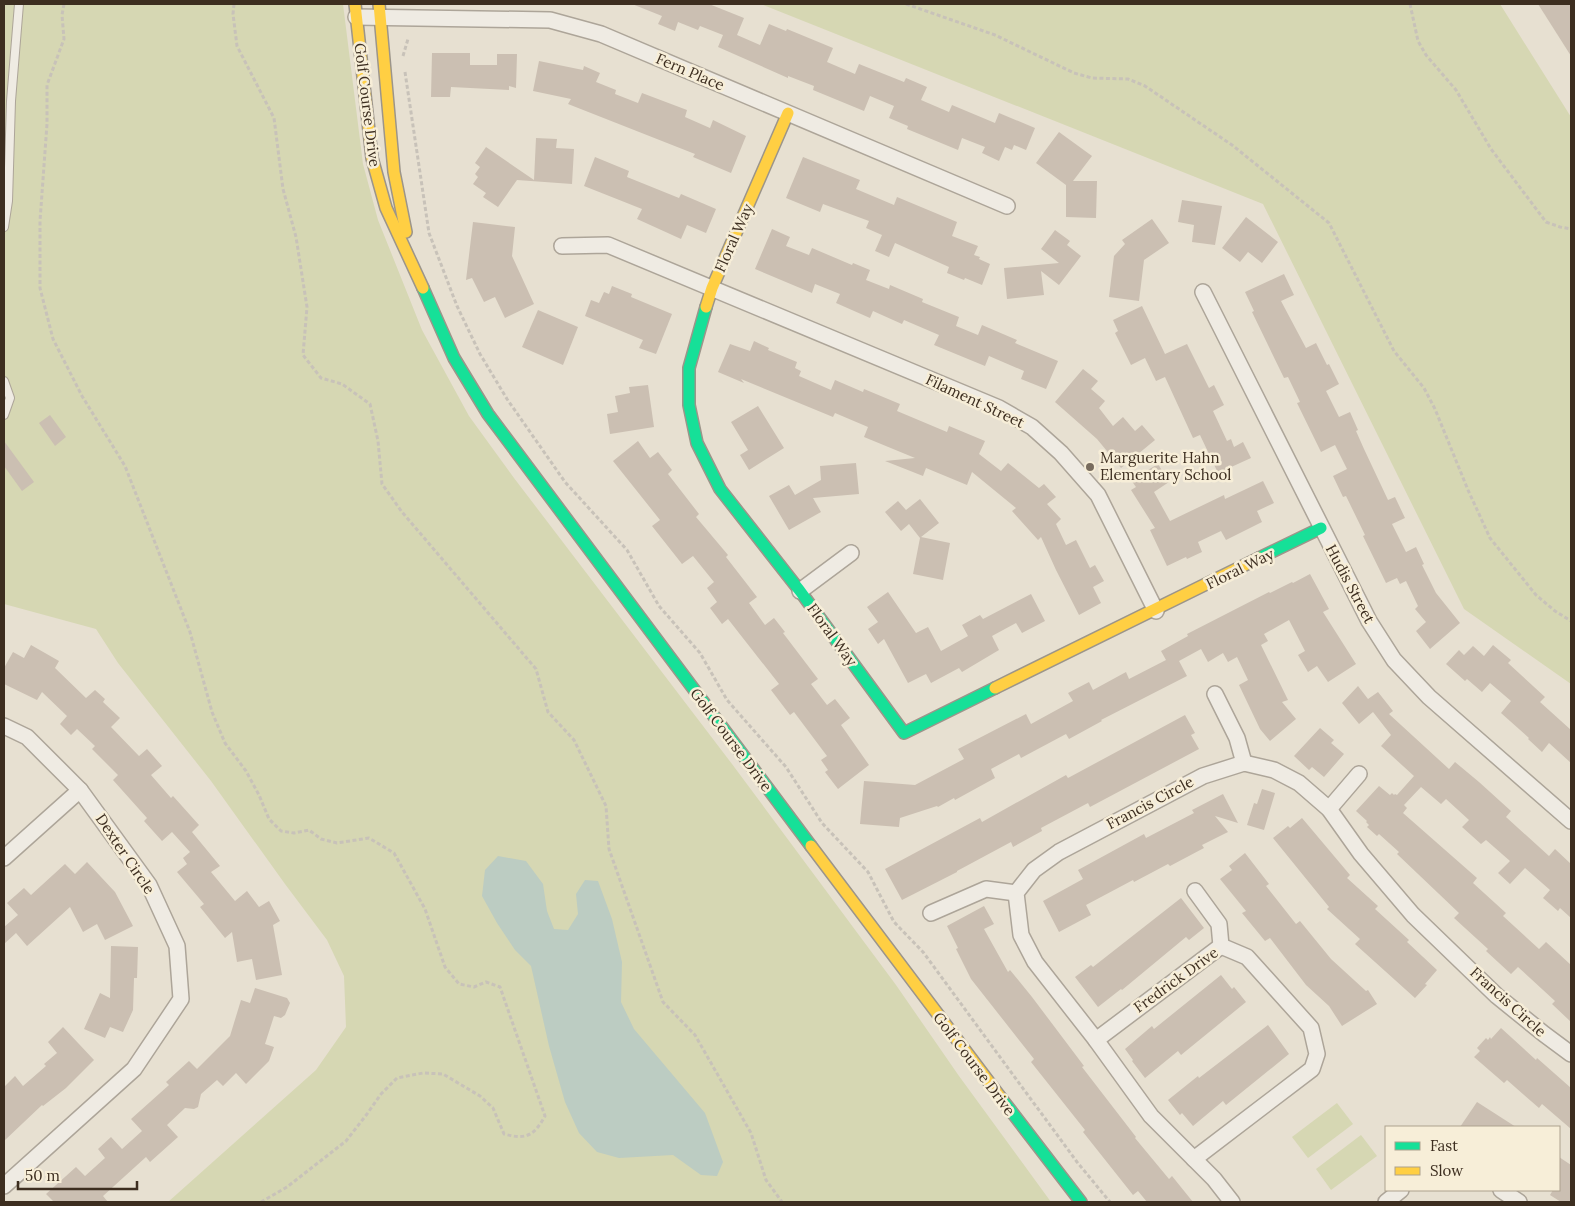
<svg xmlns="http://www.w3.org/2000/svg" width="1575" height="1206" viewBox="0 0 1575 1206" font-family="Lora,serif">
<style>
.green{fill:#d6d7b3}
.water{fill:#bcccc2}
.building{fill:#cbbfb2}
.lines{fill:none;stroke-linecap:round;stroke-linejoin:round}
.lane-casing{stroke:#ada599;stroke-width:10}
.street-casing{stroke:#ada599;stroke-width:18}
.fast-casing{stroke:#9c958a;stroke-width:14}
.slow-casing{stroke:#9c958a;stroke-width:14}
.path{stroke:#c8c2b9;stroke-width:3;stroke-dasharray:4 2.5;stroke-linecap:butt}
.lane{stroke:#efebe3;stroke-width:8}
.street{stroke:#efebe3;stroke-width:15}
.fast{stroke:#16e098;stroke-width:11}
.slow{stroke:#ffcf43;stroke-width:11}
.poi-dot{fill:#786c5e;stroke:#f7eed8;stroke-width:2}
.labels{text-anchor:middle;stroke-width:5;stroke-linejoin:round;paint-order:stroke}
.street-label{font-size:15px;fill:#3d2e20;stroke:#f7eed8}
.poi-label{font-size:15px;fill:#3d2e20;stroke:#f7eed8;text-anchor:start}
</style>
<rect width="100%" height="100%" fill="#e7e0d1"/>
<g class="green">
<path d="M4,4H343L363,164L378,220L422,330L469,416L514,478L732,764L896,985L959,1076L1051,1202H168L316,1070L346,1027L344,976L327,940L285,884L211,781L118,663L96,629L4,604Z"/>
<path d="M761,4H1500L1571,117V684L1464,609L1263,204Z"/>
<path d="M1337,1103L1353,1124L1308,1158L1292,1137Z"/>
<path d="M1361,1135L1377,1156L1331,1190L1316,1169Z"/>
</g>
<path class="water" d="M498,856L526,861L543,884L547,911L554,929L568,930L578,914L576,894L585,880L598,881L612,919L622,962L621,1002L634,1029L705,1113L723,1162L717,1176L701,1175L673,1155L619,1158L597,1152L579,1133L565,1102L549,1046L531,966L515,950L497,923L482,896L485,870Z"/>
<g class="building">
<path d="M632,4H709L744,18L737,35L760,45L769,24L786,31L787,29L833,48L827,62L855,74L859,64L904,82L906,78L927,87L921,100L949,112L952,105L995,123L999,113L1035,128L1026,150L1014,145L1012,150L1005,147L999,161L982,153L985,147L962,138L958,150L907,129L908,126L889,118L894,106L870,96L864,111L813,90L814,86L788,76V78L718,47L723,35L700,26L698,30L678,22L675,31L658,24L662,16Z"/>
<path d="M1538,4H1571V56Z"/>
<path d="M432,53H470V65H497V54H517L516,88L509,86V90L451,87L450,97H431Z"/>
<path d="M539,61L583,70L584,66L600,73L596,82L616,90L615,94L638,103L642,93L687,110L685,117L710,128L713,120L746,136L731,173L693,157L695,154L568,104L571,99L533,91Z"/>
<path d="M1059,132L1092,156L1073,181H1097L1096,218L1066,217V185L1036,163Z"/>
<path d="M536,138L557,139L556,148L574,149L572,184L517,180L498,207L483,197L486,193L473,184L478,177L475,174L480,167L475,163L486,147L534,180Z"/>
<path d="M595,157L629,171L627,177L679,198L681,194L716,209L706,233L687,225L681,239L637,219L642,209L584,186Z"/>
<path d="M803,157L860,180L856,189L894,205L897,197L957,222L952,236L978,246L974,255L980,257L979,259L990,264L982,285L965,278L964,280L947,273L949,267L895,243L889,257L875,251L882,235L866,228L869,221L823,204L820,212L786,198Z"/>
<path d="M1182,200L1222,206L1215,245L1192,242L1194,225L1178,222Z"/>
<path d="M1246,217L1278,242L1262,263L1248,252L1240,262L1222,248Z"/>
<path d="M1152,219L1169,243L1144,260L1139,301L1109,297L1114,256L1125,244L1122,240Z"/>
<path d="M473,222L515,227L512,256L534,304L505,318L495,297L484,302L472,278L466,280Z"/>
<path d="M772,229L790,237L786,246L809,255L812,248L852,265L853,263L870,270L866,280L889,289L890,285L923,299L922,302L959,317L956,326L978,335L982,325L1017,340L1015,343L1058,361L1046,389L1021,379L1024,371L989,356L985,366L934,345L939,335L904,320L902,324L873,311L870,318L836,303L840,294L815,284L812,293L755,269Z"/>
<path d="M1055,230L1070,241L1067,245L1081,256L1059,285L1041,271L1044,295L1007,299L1004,268L1059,263L1041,249Z"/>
<path d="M1284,274L1294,295L1281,301L1306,348L1316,343L1327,365L1329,364L1339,384L1326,391L1339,417L1350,412L1358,430L1356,431L1364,449L1388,500L1395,497L1405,518L1392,524L1406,552L1416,547L1424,564L1422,565L1436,593L1460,623L1430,649L1416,631L1426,622L1415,609L1418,606L1406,581L1400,584L1397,578L1386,583L1363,536L1365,535L1346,496L1343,497L1333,476L1347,469L1335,445L1321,452L1297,403L1300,402L1288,377L1284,378L1252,312L1254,311L1245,292Z"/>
<path d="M612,286L632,294L631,297L672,314L656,354L639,348L643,340L585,316L591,300L599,303L604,292L609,294Z"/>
<path d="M1142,306L1165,354L1187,344L1209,388L1214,385L1224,405L1213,411L1227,441L1231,439L1234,447L1243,442L1251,458L1218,473L1200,435L1193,438L1165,377L1156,381L1145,358L1131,365L1115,333L1118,331L1113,320Z"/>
<path d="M538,310L578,327L563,365L522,347Z"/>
<path d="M754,341L769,348L768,350L797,362L795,368L801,371L799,376L831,390L835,380L863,392L864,389L900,404L897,411L947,432L949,426L985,441L979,454L1001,471L1008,463L1039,488L1044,484L1056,497L1047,504L1061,519L1056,524L1066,545L1076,540L1090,568L1095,565L1104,581L1093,587L1101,603L1079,615L1056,570L1041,537L1038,540L1012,511L1016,508L972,472L967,485L926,468L923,476L885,461L915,458L864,437L868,427L835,413L833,417L741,379L744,383L718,372L730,344L750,351Z"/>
<path d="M1083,369L1098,381L1091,389L1105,401L1099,408L1113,426L1123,417L1135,431L1142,425L1155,440L1121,468L1097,439L1055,402Z"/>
<path d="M648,385L654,427L610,434L607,414L618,412L615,396L630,393L629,387Z"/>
<path d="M758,406L784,448L749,470L740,455L748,450L731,422Z"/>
<path d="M50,415L66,437L55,446L39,423Z"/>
<path d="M4,441L34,482L22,491L4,466Z"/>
<path d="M638,441L650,458L658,452L672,470L668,474L699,514L696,517L728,555L726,557L757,597L749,603L765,625L774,618L785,632L783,633L818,679L811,684L827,705L835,699L850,718L841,725L869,765L838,789L825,772L828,770L821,760L827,756L794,712L790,715L771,690L779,684L728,619L722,624L710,608L717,602L707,588L714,582L693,556L682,564L652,526L660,520L613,461Z"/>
<path d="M856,463L859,494L813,498L821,512L789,530L769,496L789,485L795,495L821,480L820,466Z"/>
<path d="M1158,464L1169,482L1154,492L1170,521L1224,495L1225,499L1263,481L1274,503L1257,511L1262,522L1226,540L1221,531L1198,542L1202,552L1187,559L1186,557L1167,566L1150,530L1155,528L1131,490L1136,487L1131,480Z"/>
<path d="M920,499L939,523L921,537L950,543L943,580L913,574L920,538L909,524L901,531L885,512L898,501L906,510Z"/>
<path d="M1310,574L1329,609L1323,612L1356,664L1328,682L1317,666L1308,672L1298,655L1305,651L1289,620L1264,634L1268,641L1261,645L1288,700L1282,702L1296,719L1270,741L1260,729L1239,685L1248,680L1237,657L1228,662L1223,653L1208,662L1201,649L1179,661L1187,676L1101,720L1102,721L1069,739L1066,734L1021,758L1019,754L991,769L995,778L955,800L954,798L938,807L937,806L900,818L899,827L860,824L864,781L915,785L964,759L958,749L1026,714L1031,724L1073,701L1068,693L1089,682L1093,690L1126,672L1129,679L1166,660L1161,651L1188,636L1187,634L1269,592L1270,593L1292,582L1293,583Z"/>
<path d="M888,592L916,633L928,627L941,651L968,636L962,625L980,615L983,619L1031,594L1045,621L1022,633L1016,623L992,636L999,650L962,672L959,668L931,683L926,674L908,683L884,639L878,644L868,629L878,622L867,607Z"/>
<path d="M31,645L59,661L55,668L86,698L95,690L105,699L103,702L120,718L111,727L139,756L147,749L162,766L151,775L171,798L173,796L199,825L192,832L220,866L211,872L235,901L247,891L259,907L269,901L280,921L273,925L282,975L256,980L252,959L237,962L232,932L225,938L200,907L204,904L177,872L187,864L183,858L190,852L172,832L162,841L144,821L147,818L113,780L118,775L92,749L95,746L77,729L71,735L60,724L67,716L42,692L37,700L4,684V668L13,652L24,658Z"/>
<path d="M1493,645L1511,660L1508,663L1545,697L1540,702L1571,730V763L1549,743L1542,752L1528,739L1529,738L1501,713L1511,701L1490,683L1482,692L1467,679L1465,681L1446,664L1459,650L1464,655L1473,646L1484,656Z"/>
<path d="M1358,686L1368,699L1378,692L1393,711L1389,714L1449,769L1455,762L1479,782L1511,811L1506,817L1549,856L1555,849L1571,864V918L1560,908L1558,911L1543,898L1550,890L1525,868L1510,884L1498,873L1510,861L1486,840L1481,844L1462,827L1469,820L1446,799L1441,804L1421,787L1404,805L1407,808L1403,813L1477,878L1473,883L1506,913L1503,916L1539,949L1546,942L1571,965V1022L1552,1004L1555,1001L1518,967L1511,974L1486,951L1488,949L1454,918L1459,913L1397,854L1399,852L1379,834L1377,836L1367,827L1369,825L1366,822L1367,821L1356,811L1379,786L1390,795L1392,793L1394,795L1395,794L1397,795L1414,776L1381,746L1391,735L1373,712L1359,724L1342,703Z"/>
<path d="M1185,715L1195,733L1191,735L1199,749L1090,807L1088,803L1041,828L1042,831L1013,847L1011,842L957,871V872L902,900L885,869L980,818L982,822L1066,775L1068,778Z"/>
<path d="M1320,728L1334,740L1331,743L1344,754L1324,777L1312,767L1309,770L1294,756Z"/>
<path d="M1262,789L1275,793L1264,830L1247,825L1254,803L1257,804Z"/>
<path d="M1223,794L1238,823L1215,816L1228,832L1202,845L1204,848L1170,866L1168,864L1134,882L1133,880L1086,905L1091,915L1059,932L1043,901L1083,879L1078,870L1144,834L1146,838L1194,813L1192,810Z"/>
<path d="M1302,818L1350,875L1347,878L1378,906L1375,909L1409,940L1407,942L1437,970L1425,984L1427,985L1415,998L1355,944L1360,939L1327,909L1329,907L1273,838L1288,826L1290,828Z"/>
<path d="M1245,853L1269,884L1266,886L1296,924L1300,921L1331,959L1366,991L1368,990L1377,1004L1342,1026L1329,1006L1306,985L1270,938L1265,941L1242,913L1246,911L1220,879L1232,870L1229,866Z"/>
<path d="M87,862L115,892L133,926L105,940L97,924L83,932L70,907L27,946L16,933L4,944V927L18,915L7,903L24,888L31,895L65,864L75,874Z"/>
<path d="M1181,898L1204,928L1189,940L1186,937L1122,990L1121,989L1098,1007L1075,977L1091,965L1093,967Z"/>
<path d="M984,906L994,924L984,929L1008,972L1010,970L1032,997L1084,1066L1082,1067L1136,1137L1135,1138L1169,1179L1172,1176L1193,1202H1147L1138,1191L1133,1195L1083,1132L1085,1130L1031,1062L1034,1059L971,979L956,949L958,948L947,926Z"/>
<path d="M111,946L138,947L137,978H134L133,1010L123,1032L110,1027L105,1038L84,1029L100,993L110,998Z"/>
<path d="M1221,975L1232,989L1234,987L1246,1002L1181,1055L1178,1051L1145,1078L1132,1061L1133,1060L1125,1049L1152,1026L1154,1029Z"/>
<path d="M255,988L287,998L290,1003L285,1015L281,1018L274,1016L265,1044L274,1047L269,1061L246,1084L236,1073L223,1086L217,1080L201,1094L198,1107L194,1109L185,1108L167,1125L178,1137L150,1162L146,1157L103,1196L108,1202H54L46,1194L76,1167L85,1176L105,1158L98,1149L111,1137L122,1149L142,1131L131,1119L169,1085L166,1082L189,1061L197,1069L230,1036L241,1000L250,1003Z"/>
<path d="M1268,1025L1289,1054L1226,1105L1223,1101L1193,1126L1182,1113L1180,1115L1168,1100L1198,1076L1199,1078Z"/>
<path d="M63,1027L94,1060L66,1088L43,1106L42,1105L4,1141V1087L15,1076L23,1086L46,1066L44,1064L57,1053L48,1042Z"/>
<path d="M1501,1028L1536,1060L1537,1058L1571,1088V1129L1542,1104L1539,1108L1507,1080L1504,1083L1474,1057L1480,1051L1477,1048L1486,1038L1488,1040L1490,1037L1491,1039Z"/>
<path d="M1477,1102L1516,1127H1460Z"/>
<path d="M1559,1157L1571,1165V1202H1561L1550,1195L1553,1190H1559Z"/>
</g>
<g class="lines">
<defs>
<g id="lane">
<path d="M4,227L8,201L11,101L19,4"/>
<path d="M4,381L10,398L4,415"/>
</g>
<g id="street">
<path d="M356,17L550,20L601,34L1007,206"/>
<path d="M562,246L608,245L999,408L1032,427L1061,453L1098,495L1156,611"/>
<path d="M1203,292L1369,621L1394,660L1429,697L1571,821"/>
<path d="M800,591L851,553"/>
<path d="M1215,694L1237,738L1244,763"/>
<path d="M4,726L27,737L80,790L149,885L177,946L181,999L134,1069L4,1186"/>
<path d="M1329,809L1359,774"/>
<path d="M4,858L80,790"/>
<path d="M1195,891L1219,924L1221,946"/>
<path d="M931,913L986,889L1016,893"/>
<path d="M1096,1040L1221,946"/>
<path d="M1194,1159L1312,1069L1317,1054L1311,1028L1247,957L1221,946"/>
<path d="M1501,1190L1519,1202"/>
<path d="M1232,1202L1214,1179L1151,1116L1096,1040L1035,962L1021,935L1016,893L1034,870L1059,852L1203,776L1244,763L1274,770L1299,783L1329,809L1361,854L1413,915L1497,996L1544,1034L1571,1054"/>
<path d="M1386,1202L1401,1190"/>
</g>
<g id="fast">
<path d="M423,288L454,358L488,414L811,846"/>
<path d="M706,307L689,368V405L697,443L720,489L800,591L904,733L995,688"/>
<path d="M1259,558L1321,528"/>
<path d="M1001,1098L1081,1202"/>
</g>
<g id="slow">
<path d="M355,4L372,158L386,208L423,288"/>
<path d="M379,4L394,172L406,232"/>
<path d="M706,307L712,288L788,113"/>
<path d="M995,688L1259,558"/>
<path d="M811,846L1001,1098"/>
</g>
</defs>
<use href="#lane" class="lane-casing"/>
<use href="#street" class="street-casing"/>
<use href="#fast" class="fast-casing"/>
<use href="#slow" class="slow-casing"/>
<g class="path">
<path d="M64,4L62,15L64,39L47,85V124L40,221V288L53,339L82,396L125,466L190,632L212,712L225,743L246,771L259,795L269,819L281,831L294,833L309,830L321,839L337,843L369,838L394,853L425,909L445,967L459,984L474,987L486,982L500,987L545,1116C534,1136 526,1140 504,1134L493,1108L480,1096L443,1074L423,1073L397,1078L381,1094L367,1114L346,1141L287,1187L261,1202"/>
<path d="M234,4L233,14L237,46L274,118L283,189L296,237L307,307L303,355L321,378L342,384L370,404L378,441L382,484L402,512L536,669L548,712L574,740L606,806L609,849L663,1002L695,1035L751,1133L766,1180L782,1202"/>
<path d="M906,4L995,35L1074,73L1092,78L1128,79L1145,86L1232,145L1329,223L1394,351L1424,388L1435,409L1468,490L1490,538L1536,595L1555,611L1571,621"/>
<path d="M1410,4L1418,41L1426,55L1456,90L1491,149L1546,222L1560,227L1571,229"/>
<path d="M403,56L408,39"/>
<path d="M405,72L429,233L457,306L480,354L507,399L565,482L627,550L659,606L700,653L727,700L786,767L822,823L868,872L894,922L923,952L1077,1162L1110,1202"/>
</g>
<use href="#lane" class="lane"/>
<use href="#street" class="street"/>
<use href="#fast" class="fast"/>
<use href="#slow" class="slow"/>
</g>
<circle class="poi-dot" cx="1090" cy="467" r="5"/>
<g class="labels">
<g class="street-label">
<text transform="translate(690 72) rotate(23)" y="5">Fern Place</text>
<text transform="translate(367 105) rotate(83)" y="5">Golf Course Drive</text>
<text transform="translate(734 238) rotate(-66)" y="5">Floral Way</text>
<text transform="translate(975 401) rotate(25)" y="5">Filament Street</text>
<text transform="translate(1240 569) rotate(-26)" y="5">Floral Way</text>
<text transform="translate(1350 584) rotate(62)" y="5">Hudis Street</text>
<text transform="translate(832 635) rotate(54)" y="5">Floral Way</text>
<text transform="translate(731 740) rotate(53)" y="5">Golf Course Drive</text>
<text transform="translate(1150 803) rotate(-28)" y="5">Francis Circle</text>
<text transform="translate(125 854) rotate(56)" y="5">Dexter Circle</text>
<text transform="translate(1176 980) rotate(-36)" y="5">Fredrick Drive</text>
<text transform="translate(1508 1002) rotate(42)" y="5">Francis Circle</text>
<text transform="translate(974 1064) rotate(53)" y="5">Golf Course Drive</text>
</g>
<g class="poi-label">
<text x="1100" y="463">Marguerite Hahn<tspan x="1100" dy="17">Elementary School</tspan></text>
</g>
</g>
<rect width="1575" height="1206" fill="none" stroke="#3d2e20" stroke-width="10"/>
<rect x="1385" y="1126" width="175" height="65" fill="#f7eed8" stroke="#ada18e"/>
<rect x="1395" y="1142" width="25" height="8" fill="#16e098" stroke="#ada18e"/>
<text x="1430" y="1151" font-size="15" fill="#3d2e20">Fast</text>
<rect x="1395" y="1167" width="25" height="8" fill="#ffcf43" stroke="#ada18e"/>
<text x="1430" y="1176" font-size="15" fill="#3d2e20">Slow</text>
<path d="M18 1181v8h119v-8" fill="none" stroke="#3d2e20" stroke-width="2.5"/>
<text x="25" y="1181" font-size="15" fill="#3d2e20" stroke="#f7eed8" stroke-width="4" paint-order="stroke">50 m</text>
</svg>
